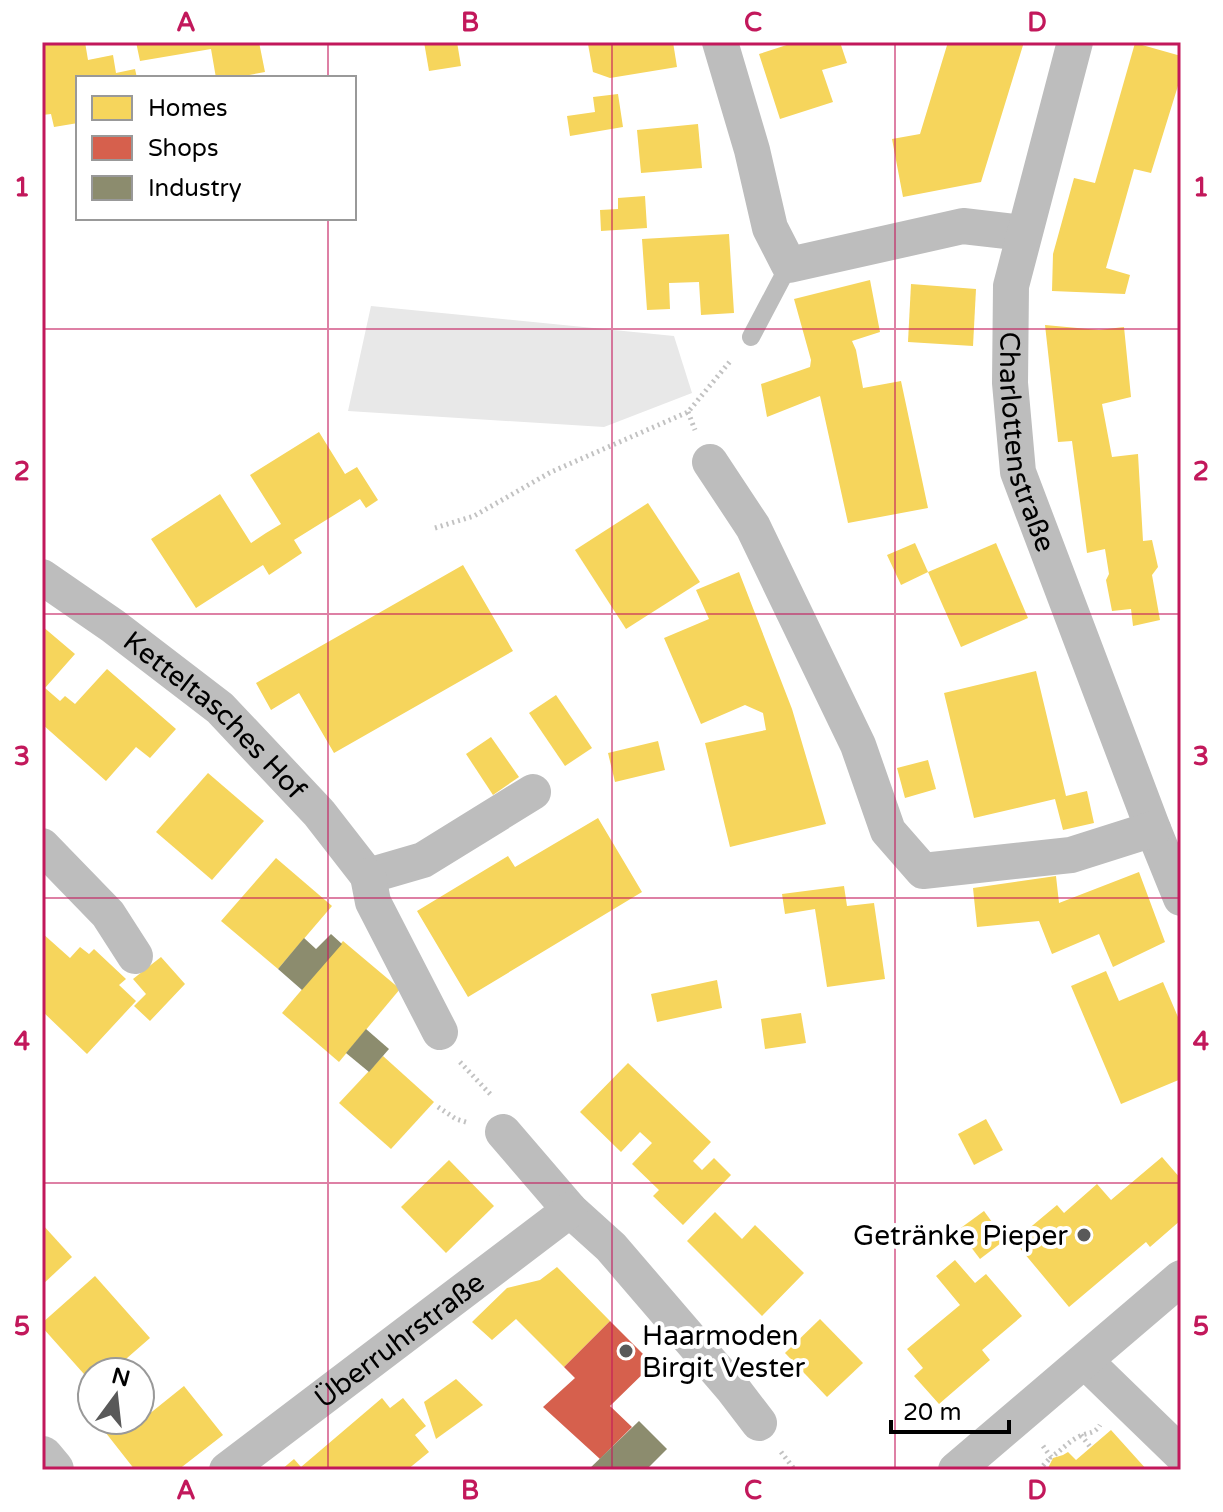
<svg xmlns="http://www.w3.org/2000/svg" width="1223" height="1512" viewBox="0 0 1223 1512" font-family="'Varela Round',sans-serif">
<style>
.green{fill:#e8e8e8}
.homes{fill:#f6d55c}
.shops{fill:#d6604d}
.industry{fill:#8c8c6e}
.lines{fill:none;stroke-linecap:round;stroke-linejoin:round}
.path{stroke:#c2c2c2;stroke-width:5;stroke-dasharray:2 4;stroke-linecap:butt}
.lane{stroke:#bdbdbd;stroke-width:18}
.street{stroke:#bdbdbd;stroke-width:36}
.secondary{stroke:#bfbfbf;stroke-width:44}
.grid{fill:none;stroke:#c2185b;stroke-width:2;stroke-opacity:0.55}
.poi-dot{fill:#595959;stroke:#fff;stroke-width:3}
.labels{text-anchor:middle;stroke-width:8;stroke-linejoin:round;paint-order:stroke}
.street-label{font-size:28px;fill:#000;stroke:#fff}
.poi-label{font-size:28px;fill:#000;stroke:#fff;text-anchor:end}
.neatline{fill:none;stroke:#c2185b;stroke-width:3}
.grid-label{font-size:26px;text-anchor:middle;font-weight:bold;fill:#c2185b}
</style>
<rect width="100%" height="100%" fill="#fff"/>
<path class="green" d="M371,306L674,336L692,393L604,427L348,411Z"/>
<g class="homes">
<path d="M42,42H85L88,60L113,55L116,73L135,69L137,78H78V123L54,127L51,114L42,115Z"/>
<path d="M136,42H259L265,72L233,78H216L211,49L140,61Z"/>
<path d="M424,42H457L461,66L429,71Z"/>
<path d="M591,42H673L677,67L610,78L593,72L588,44Z"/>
<path d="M796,42H840L847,63L822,70L833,102L780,119L759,54Z"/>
<path d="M948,42H1024L981,182L903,197L892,139L920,134Z"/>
<path d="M1135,43L1181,56V76L1151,173L1134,169L1106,268L1130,275L1125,294L1052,291L1053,254L1074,178L1095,183Z"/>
<path d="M618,94L623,127L570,136L567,116L595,112L593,97Z"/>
<path d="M698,124L702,168L641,173L637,130Z"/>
<path d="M645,196L647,228L601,231L600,210L618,209V198Z"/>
<path d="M729,234L734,313L701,315L699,282L669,283L670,309L647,310L642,239Z"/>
<path d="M870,280L880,332L852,341L856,350L863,388L901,381L928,508L848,523L820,396L767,417L761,384L810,367L811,360L794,299Z"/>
<path d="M911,284L976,289L973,346L908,342Z"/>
<path d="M1045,325L1099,330L1124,327L1131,397L1102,404L1112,457L1138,454L1143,541L1152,540L1158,567L1152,575L1160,620L1133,626L1131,609L1112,611L1106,580L1109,574L1105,549L1087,553L1072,441L1058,442Z"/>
<path d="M319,432L345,474L357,467L378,500L366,508L360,499L294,540L302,553L269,575L263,565L196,608L151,539L220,494L251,543L266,533L281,524L250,475Z"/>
<path d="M648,503L700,582L626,629L575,550Z"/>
<path d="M915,543L928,572L901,585L887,555Z"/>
<path d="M996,543L1028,618L961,647L928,572Z"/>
<path d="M463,565L513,651L334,753L299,693L271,710L256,683Z"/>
<path d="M739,572L792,709L826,824L730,847L705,743L766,730L763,713L745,705L701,724L664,638L709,619L696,590Z"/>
<path d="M42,626L75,654L45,688L60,701L65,696L75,704L107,669L176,729L150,758L136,747L106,781L42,724Z"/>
<path d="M1036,671L1066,796L1087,791L1094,823L1063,830L1055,799L974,818L944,693Z"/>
<path d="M556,695L592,748L565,766L529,713Z"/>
<path d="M491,737L519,777L493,795L466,754Z"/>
<path d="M658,741L665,770L615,782L608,753Z"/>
<path d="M928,760L936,789L905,798L897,768Z"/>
<path d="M208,773L264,821L212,880L156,832Z"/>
<path d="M598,818L642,892L468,997L417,911L508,856L515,867Z"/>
<path d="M276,858L332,906L278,969L221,921Z"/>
<path d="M1139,872L1165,942L1113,967L1099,934L1052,954L1039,921L977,927L973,888L1056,876L1059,903Z"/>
<path d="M844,886L847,906L874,903L885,979L827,987L815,909L785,914L782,894Z"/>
<path d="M42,933L70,958L80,947L89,954L94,949L126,979L119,985L136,1001L87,1054L42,1011Z"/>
<path d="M343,941L400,989L339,1062L282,1013Z"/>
<path d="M161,957L185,984L150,1021L134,1006L146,994L133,979Z"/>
<path d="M1106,971L1119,1001L1163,982L1181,1024V1079L1121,1104L1071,986Z"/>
<path d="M717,980L722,1008L657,1022L651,994Z"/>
<path d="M801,1013L806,1043L765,1049L761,1019Z"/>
<path d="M383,1056L434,1102L391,1149L339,1103Z"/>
<path d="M628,1063L711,1142L693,1161L702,1170L714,1158L731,1175L683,1225L653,1196L659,1190L632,1164L652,1143L640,1132L621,1152L580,1112Z"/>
<path d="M986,1119L1003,1150L974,1165L958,1134Z"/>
<path d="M1162,1157L1181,1179V1220L1150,1247L1146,1242L1069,1307L1014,1241L1057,1205L1064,1213L1097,1184L1111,1200Z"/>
<path d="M449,1160L494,1206L446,1253L401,1207Z"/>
<path d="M984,1211L1005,1240L980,1259L958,1230Z"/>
<path d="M715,1212L742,1239L755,1225L804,1273L762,1316L687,1241Z"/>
<path d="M42,1224L72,1257L42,1285Z"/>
<path d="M955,1260L975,1283L986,1274L1022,1316L982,1350L990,1360L939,1404L914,1376L923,1368L907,1349L960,1305L936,1276Z"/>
<path d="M557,1267L610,1321L564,1367L516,1319L492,1340L472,1322L507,1288L540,1280Z"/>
<path d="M95,1276L150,1338L111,1372H92V1383L42,1327V1323Z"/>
<path d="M820,1319L863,1363L827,1397L785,1353Z"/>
<path d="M456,1379L483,1405L436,1439L424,1402Z"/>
<path d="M184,1386L223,1435L178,1470H135L102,1428L112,1420H135L138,1423Z"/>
<path d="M382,1398L390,1408L403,1398L426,1426L415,1435L429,1452L407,1470H281L294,1459L301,1467Z"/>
<path d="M1111,1430L1147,1470H1047L1053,1458L1063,1455L1068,1452L1076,1460Z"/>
</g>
<path class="shops" d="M610,1321L653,1364L610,1406L632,1427L600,1459L543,1407L575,1378L564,1367Z"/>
<g class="industry">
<path d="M331,934L342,944L302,990L278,969L304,938L316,949Z"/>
<path d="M366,1029L389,1049L369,1072L346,1053Z"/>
<path d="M639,1421L667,1449L646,1470H588Z"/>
</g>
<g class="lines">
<g class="path">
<path d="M688,412L695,430"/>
<path d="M435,528L474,516L551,472L688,412L732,359"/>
<path d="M460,1062L492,1096"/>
<path d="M438,1107L456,1119L469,1123"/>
<path d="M1081,1435L1091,1448"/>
<path d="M1043,1446L1051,1457C1061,1451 1068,1442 1078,1437C1087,1432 1094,1435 1100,1425"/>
<path d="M781,1452L795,1470"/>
<path d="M1039,1470L1051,1457"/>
</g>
<path class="lane" d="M751,337L789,265"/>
<g class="street">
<path d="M720,42L752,150L770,228L789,265L963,226L1024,233"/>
<path id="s1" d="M1075,42L1011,286L1010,383L1018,472L1153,829L1181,898"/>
<path d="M710,462L753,527L858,745L888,831L923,871L1071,855L1153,829"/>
<path id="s2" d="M42,577L113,626L220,708L319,813L368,876L423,860L533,792"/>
<path d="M42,846L108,914L135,956"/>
<path d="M368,876L373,902L440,1032"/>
<path d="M503,1132L570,1210L611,1247L733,1389L759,1423"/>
<path d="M1085,1361L1181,1454"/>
<path id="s3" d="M227,1470L570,1210"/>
<path d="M956,1470L1181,1278"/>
</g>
<path class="secondary" d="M42,1458L52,1470"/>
</g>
<path class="grid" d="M328,42V78M612,42V1470M895,42V1470M328,218V1470M42,329H1181M42,614H1181M42,898H1181M42,1183H1181"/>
<g class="poi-dot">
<circle cx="1084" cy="1235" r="8"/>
<circle cx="626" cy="1351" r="8"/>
</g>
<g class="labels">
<g class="street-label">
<text dy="10" stroke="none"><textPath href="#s1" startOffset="410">Charlottenstraße</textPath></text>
<text dy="10" stroke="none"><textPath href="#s2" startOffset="222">Ketteltasches Hof</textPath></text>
<text dy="10" stroke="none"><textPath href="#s3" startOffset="216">Überruhrstraße</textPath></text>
</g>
<g class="poi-label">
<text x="1068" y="1245">Getränke Pieper</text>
<text x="642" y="1345" text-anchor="start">Haarmoden<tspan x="642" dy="32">Birgit Vester</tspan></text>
</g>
</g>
<rect width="1223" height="1512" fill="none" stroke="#ffffff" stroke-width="88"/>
<rect x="76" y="76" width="280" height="144" fill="#ffffff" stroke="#999999" stroke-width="2"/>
<rect x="92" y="96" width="40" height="24" fill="#f6d55c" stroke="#999999" stroke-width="2"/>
<text x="148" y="116" font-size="24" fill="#000000">Homes</text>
<rect x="92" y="136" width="40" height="24" fill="#d6604d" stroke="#999999" stroke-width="2"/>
<text x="148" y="156" font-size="24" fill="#000000">Shops</text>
<rect x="92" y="176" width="40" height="24" fill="#8c8c6e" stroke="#999999" stroke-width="2"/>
<text x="148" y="196" font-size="24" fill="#000000">Industry</text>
<g transform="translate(116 1396) rotate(15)"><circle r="38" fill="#ffffff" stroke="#999999" stroke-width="2"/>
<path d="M0-6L14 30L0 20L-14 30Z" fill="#595959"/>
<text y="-12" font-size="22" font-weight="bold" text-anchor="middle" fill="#000000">N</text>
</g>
<path d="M891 1420v12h118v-12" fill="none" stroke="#000000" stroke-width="4"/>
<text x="903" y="1420" font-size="24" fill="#000000" stroke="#ffffff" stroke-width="6" paint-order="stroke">20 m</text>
<rect x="44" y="44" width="1135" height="1424" class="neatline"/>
<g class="grid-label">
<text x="186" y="31">A</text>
<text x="470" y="31">B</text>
<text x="753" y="31">C</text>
<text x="1037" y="31">D</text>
<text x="22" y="196">1</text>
<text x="1201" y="196">1</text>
<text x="22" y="480">2</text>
<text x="1201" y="480">2</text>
<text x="22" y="765">3</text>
<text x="1201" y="765">3</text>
<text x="22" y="1050">4</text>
<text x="1201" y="1050">4</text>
<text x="22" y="1335">5</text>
<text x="1201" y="1335">5</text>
<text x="186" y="1499">A</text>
<text x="470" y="1499">B</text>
<text x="753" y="1499">C</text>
<text x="1037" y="1499">D</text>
</g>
</svg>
